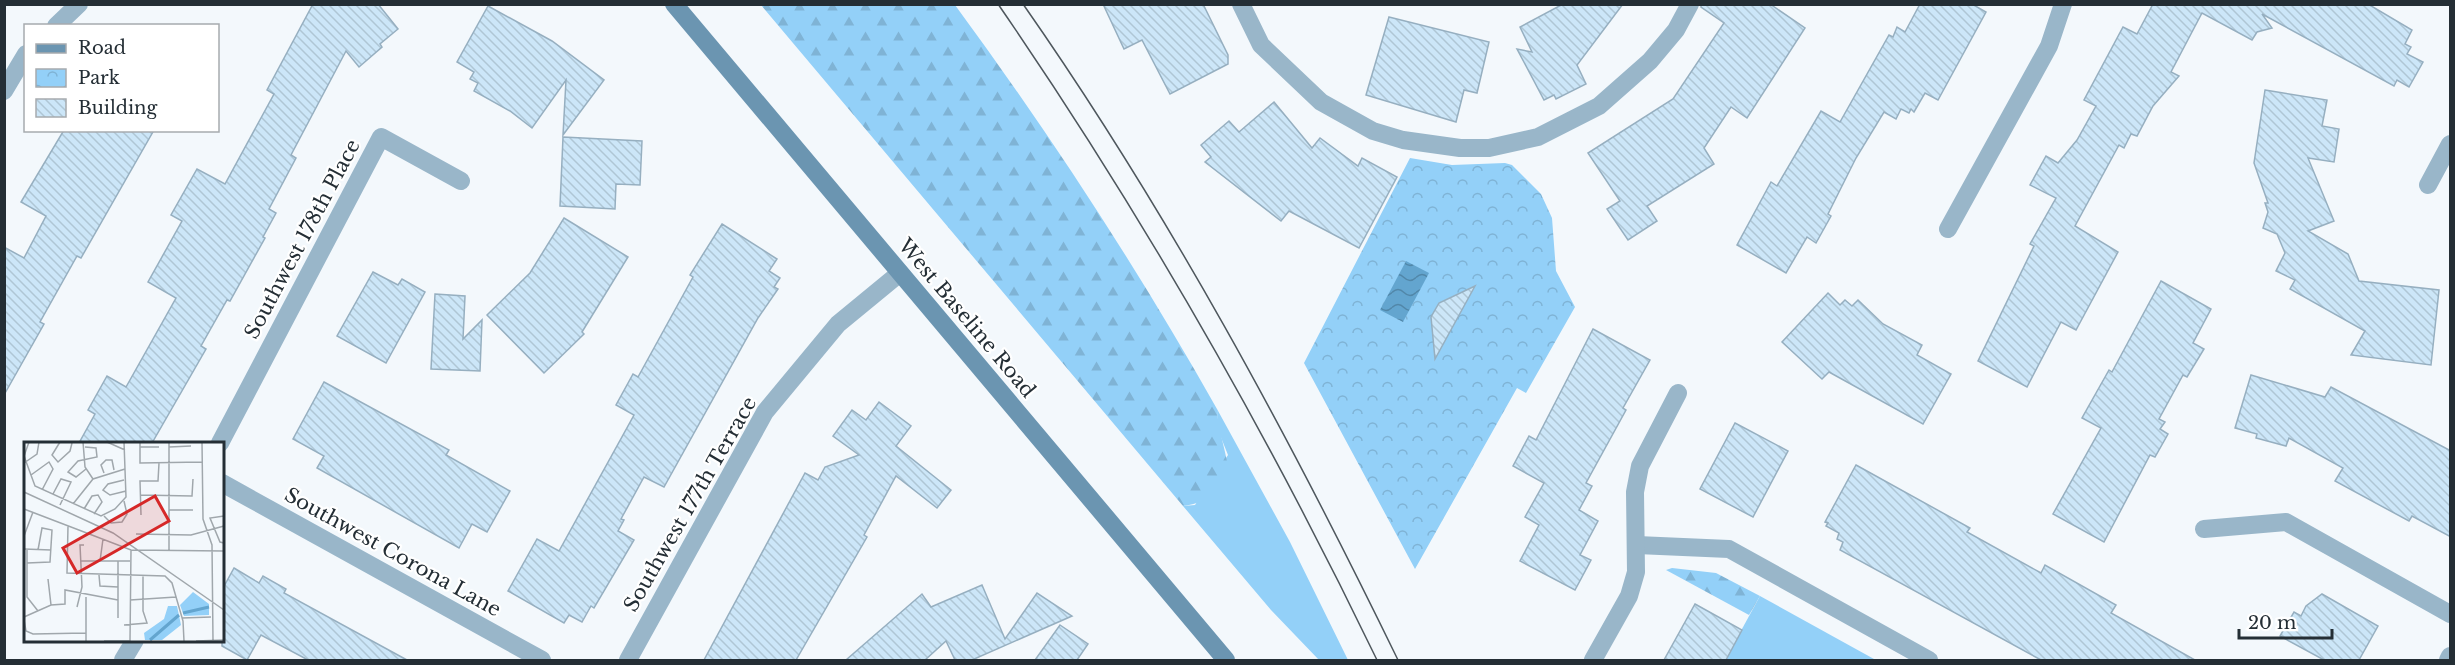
<svg xmlns="http://www.w3.org/2000/svg" width="2455" height="665" viewBox="0 0 2455 665" font-family="'Libre Baskerville',serif">
<style>
.green{fill:#93d0f8}
.forest{fill:url(#forest-firs)}
.park{fill:url(#park-crowns)}
.water{fill:url(#water-waves)}
.building{fill:url(#building-back-hatch);stroke:#96afc0;stroke-width:1.5}
.lines{fill:none;stroke-linecap:round;stroke-linejoin:round}
.minor{stroke:#99b6c9;stroke-width:18}
.tertiary{stroke:#99b6c9;stroke-width:18}
.secondary{stroke:#6b95b1;stroke-width:18}
.tram{stroke:#4e575d;stroke-width:1.5}
.labels{text-anchor:middle;stroke-width:4.5;stroke-linejoin:round;paint-order:stroke}
.street-label{font-size:20px;fill:#242e35;stroke:#fff}
.inset-river{fill:none;stroke:#63a5cf;stroke-width:3}
.inset-road{fill:none;stroke:#a0a7ac;stroke-width:1.5}
.view{fill:#d62828;fill-opacity:0.15;stroke:#d62828;stroke-width:3}
.inset-edge{fill:none;stroke:#242e35;stroke-width:3}
</style>
<defs>
<pattern id="forest-firs" width="22" height="20" patternUnits="userSpaceOnUse" patternTransform="scale(1.5)"><rect width="22" height="20" fill="#93d0f8"/><path d="M5 1l3.5 6h-7zM16 11l3.5 6h-7z" fill="#7fb3d5"/></pattern>
<pattern id="park-crowns" width="20" height="18" patternUnits="userSpaceOnUse" patternTransform="scale(1.5)"><rect width="20" height="18" fill="#93d0f8"/><path d="M2 6a3 3 0 1 1 6 0M12 15a3 3 0 1 1 6 0" fill="none" stroke="#7fb3d5"/></pattern>
<pattern id="water-waves" width="16" height="10" patternUnits="userSpaceOnUse" patternTransform="scale(1.5)"><rect width="16" height="10" fill="#63a5cf"/><path d="M0 5q4-4 8 0t8 0" fill="none" stroke="#5187a9"/></pattern>
<pattern id="building-back-hatch" width="6" height="6" patternUnits="userSpaceOnUse" patternTransform="scale(1.5)"><rect width="6" height="6" fill="#cce6f8"/><path d="M-1 5l2 2M0 0l6 6M5-1l2 2" fill="none" stroke="#afc6d5"/></pattern>
</defs>
<rect width="100%" height="100%" fill="#f3f8fc"/>
<g class="green">
<path d="M1217,409L1290,542L1348,660H1319L1271,610L1183,506L1195,505L1228,455L1218,430Z"/>
<path d="M1760,596L1874,659L1875,660H1725Z"/>
</g>
<g class="forest">
<path d="M761,5H955C1050,134 1138,269 1217,409C1218,433 1228,454 1229,478C1215,493 1203,504 1183,506Z"/>
<path d="M1672,568L1716,573L1760,596L1749,615L1666,570Z"/>
</g>
<path class="park" d="M1410,158L1452,165L1505,163L1512,165L1541,194L1552,218L1556,271L1575,307L1526,393L1517,388L1415,569L1304,363Z"/>
<path class="water" d="M1406,261L1429,273L1403,322L1380,310Z"/>
<g class="building">
<path d="M313,4H378L398,29L380,44L382,47L359,67L346,51L291,155L296,158L269,209L276,213L263,237L265,238L230,301L227,300L201,346L206,349L152,443H79L95,414L88,410L107,376L126,387L176,298L148,282L182,221L171,215L197,169L225,184L274,94L267,90Z"/>
<path d="M1103,4H1203L1228,55V64L1170,94L1142,40L1124,49Z"/>
<path d="M1563,4H1623L1577,65L1586,84L1556,99L1554,95L1544,100L1517,49L1532,52L1520,27Z"/>
<path d="M1701,4H1770L1805,28L1747,118L1731,107L1704,148L1714,164L1647,206L1657,221L1628,240L1607,209L1620,201L1588,153L1673,99L1724,23L1701,7Z"/>
<path d="M1920,4H1972L1986,12L1938,100L1925,93L1914,112L1911,109L1909,113L1901,109L1896,119L1884,112L1856,158L1828,214L1831,216L1816,243L1807,237L1786,273L1737,245L1771,182L1777,186L1821,111L1840,122L1889,35L1893,37L1897,27L1905,32Z"/>
<path d="M2153,4H2368L2412,30L2405,44L2411,47L2407,54L2423,62L2409,87L2397,80L2394,86L2262,14L2272,28L2257,32L2252,40L2202,13L2171,72L2179,76L2153,106L2137,136L2131,134L2124,148L2119,145L2075,226L2118,252L2076,330L2061,322L2027,387L1978,361L2034,246L2030,244L2056,198L2030,185L2046,156L2058,163L2077,140L2096,106L2084,100L2123,27L2137,34Z"/>
<path d="M488,6L552,41L604,80L563,135L566,80L532,128L510,111L474,91L478,83L470,79L474,72L457,62Z"/>
<path d="M1389,17L1489,42L1477,93L1464,90L1456,122L1366,95Z"/>
<path d="M2265,90L2327,100L2322,126L2339,129L2334,162L2308,158L2334,221L2308,231L2348,254L2359,281L2439,290L2431,365L2351,355L2365,331L2290,289L2295,280L2276,271L2285,253L2277,234L2263,228L2268,212L2265,203H2268L2254,163Z"/>
<path d="M1274,102L1312,148L1320,138L1358,166L1362,158L1397,177L1359,248L1289,211L1281,221L1205,162L1211,157L1201,145L1229,121L1239,132Z"/>
<path d="M64,130H154L81,258L77,256L40,322L44,324L4,395V247L24,258L46,216L21,202Z"/>
<path d="M563,137L642,141L640,185L616,184L615,209L560,206Z"/>
<path d="M564,218L628,257L582,332L584,334L544,373L487,315L530,273Z"/>
<path d="M722,224L777,259L769,271L780,278L774,287L778,289L758,318L664,487L644,477L621,519L624,520L618,531L634,540L594,608L591,606L582,622L569,615L564,623L508,591L537,539L559,551L634,415L616,405L633,374L638,377L693,277L690,275Z"/>
<path d="M373,272L398,285L402,279L425,292L386,363L337,336Z"/>
<path d="M2161,281L2211,309L2193,343L2204,349L2187,377L2183,375L2159,419L2165,422L2160,429L2168,434L2155,457L2150,455L2104,542L2053,514L2101,428L2082,418L2109,370L2112,372Z"/>
<path d="M1475,286L1435,359L1431,317L1439,303Z"/>
<path d="M1828,293L1840,305L1845,300L1852,306L1858,300L1883,324L1922,345L1917,355L1951,374L1923,424L1829,372L1822,379L1782,342Z"/>
<path d="M435,294L465,296L463,339L482,320L480,371L431,369Z"/>
<path d="M1593,329L1650,360L1623,408L1626,410L1586,483L1592,486L1579,510L1598,521L1580,555L1591,560L1575,590L1520,561L1539,525L1525,517L1544,483L1513,466L1529,436L1536,440Z"/>
<path d="M2251,375L2325,397L2331,387L2451,451V537L2412,516L2409,521L2335,481L2343,468L2289,438L2286,446L2256,438L2257,434L2235,428Z"/>
<path d="M324,382L449,450L446,455L510,491L487,532L472,524L459,548L317,468L324,456L293,439Z"/>
<path d="M879,402L911,426L896,446L951,490L937,508L896,476L864,535L867,537L796,660H704L805,473L818,480L825,467L859,455L833,436L852,410L866,420Z"/>
<path d="M1735,423L1788,451L1753,517L1700,489Z"/>
<path d="M1856,465L1970,528L1967,532L2041,573L2045,565L2116,605L2111,613L2195,660H2041L1840,550L1843,542L1837,539L1839,533L1826,526L1828,523L1825,522Z"/>
<path d="M234,568L259,583L263,576L286,589L284,593L407,660H308L261,635L247,660L222,646V590Z"/>
<path d="M982,585L1005,639L1037,593L1072,616L972,660H955L946,641L925,660H846L922,594L931,607Z"/>
<path d="M2322,594L2378,626L2359,660H2324L2280,636L2294,612L2301,616L2306,606Z"/>
<path d="M1695,604L1742,630L1726,660H1664Z"/>
<path d="M1060,625L1088,644L1077,660H1035Z"/>
</g>
<g class="lines">
<g class="minor">
<path d="M1241,4L1261,45L1321,102L1373,131L1403,140L1460,148H1489L1538,137L1599,106L1650,61L1676,30L1690,4"/>
<path d="M56,26L79,4"/>
<path d="M4,91L26,54"/>
<path d="M2428,185L2450,144"/>
<path d="M1948,229L2049,46L2063,4"/>
<path d="M220,443L381,137L461,181"/>
<path d="M222,483L542,660"/>
<path d="M2204,529L2286,522L2450,614"/>
<path d="M1637,545L1729,549L1929,660"/>
<path d="M123,660L135,640"/>
<path d="M628,660L765,412L838,324L900,273"/>
<path d="M1593,660L1629,596L1636,572L1635,492L1640,466L1678,393"/>
</g>
<path class="tertiary" d="M2448,660L2450,656"/>
<path class="secondary" d="M674,4L1226,660"/>
<g class="tram">
<path d="M998,4C1142,213 1267,432 1377,660"/>
<path d="M1023,4C1169,213 1287,432 1398,660"/>
</g>
</g>
<g class="labels">
<g class="street-label">
<text transform="translate(302 239) rotate(-62)" y="7">Southwest 178th Place</text>
<text transform="translate(967 318) rotate(50)" y="7">West Baseline Road</text>
<text transform="translate(690 504) rotate(-60)" y="7">Southwest 177th Terrace</text>
<text transform="translate(393 552) rotate(29)" y="7">Southwest Corona Lane</text>
</g>
</g>
<g transform="translate(24 442)">
<rect width="200" height="200" fill="#f3f8fc"/>
<path d="M169,150L185,162V173L160,174L156,163ZM144,164H153L157,183L138,198H121L120,191L140,177Z" fill="#93d0f8"/>
<path class="inset-river" d="M159,171L185,165M126,198L155,173"/>
<path class="inset-road" d="M5,0L0,14L11,44L77,74L91,67L102,55L100,0M36,0L28,13L34,20L46,9L48,1M59,0L61,25L69,37M83,0L101,8M116,0V21L179,20M178,0L179,77L188,103L189,199M61,5L72,6L73,15L54,19L44,30L52,35L62,27M116,5H135M145,5L167,4M0,21L13,12L15,0M80,31L77,23L82,18H88L90,28M7,33L25,20L29,27L18,48M100,38L84,42L79,48L86,53L102,49M0,50L89,91L200,168M29,52L37,37L47,40L36,63M116,53L168,54L169,37M49,62L69,37L101,27M0,67L107,108L200,109M60,67L68,54L74,53L78,60L70,72M145,68H169M117,73L116,39H134L135,21M80,74L87,81L98,80L103,72L100,59M200,74L186,76L196,100L200,101M44,84L43,131L141,134L148,141L159,179L160,199M112,92L167,93L200,84M0,94L9,70M0,107L27,108M3,108V155L14,169M145,109V0M57,119H106M76,119L79,97M94,119V176M3,121L26,120L28,88L18,86L14,108M75,133L76,144L94,145M24,137L27,163M106,158L152,155M53,165L58,145L56,103H60M0,175L27,163L41,162V148L94,158M158,176L187,175M0,178L2,189L9,192L62,191M100,183L123,181L119,169V133M62,199V155M80,199H106L107,108M172,199L200,198"/>
<path class="view" d="M131,54L145,79L53,131L39,106Z"/>
<rect width="200" height="200" class="inset-edge"/>
</g>
<rect width="2455" height="665" fill="none" stroke="#242e35" stroke-width="12"/>
<rect x="24" y="24" width="195" height="108" fill="#ffffff" stroke="#a7abae" stroke-width="1.5"/>
<rect x="36" y="44" width="30" height="9" fill="#6b95b1" stroke="#a7abae" stroke-width="1.5"/>
<text x="78" y="54" font-size="18" fill="#242e35">Road</text>
<rect x="36" y="69" width="30" height="18" fill="url(#park-crowns)" stroke="#a7abae" stroke-width="1.5"/>
<text x="78" y="84" font-size="18" fill="#242e35">Park</text>
<rect x="36" y="99" width="30" height="18" fill="url(#building-back-hatch)" stroke="#a7abae" stroke-width="1.5"/>
<text x="78" y="114" font-size="18" fill="#242e35">Building</text>
<path d="M2239 629v9h93v-9" fill="none" stroke="#242e35" stroke-width="3"/>
<text x="2248" y="629" font-size="18" fill="#242e35" stroke="#ffffff" stroke-width="4.5" paint-order="stroke">20 m</text>
</svg>
